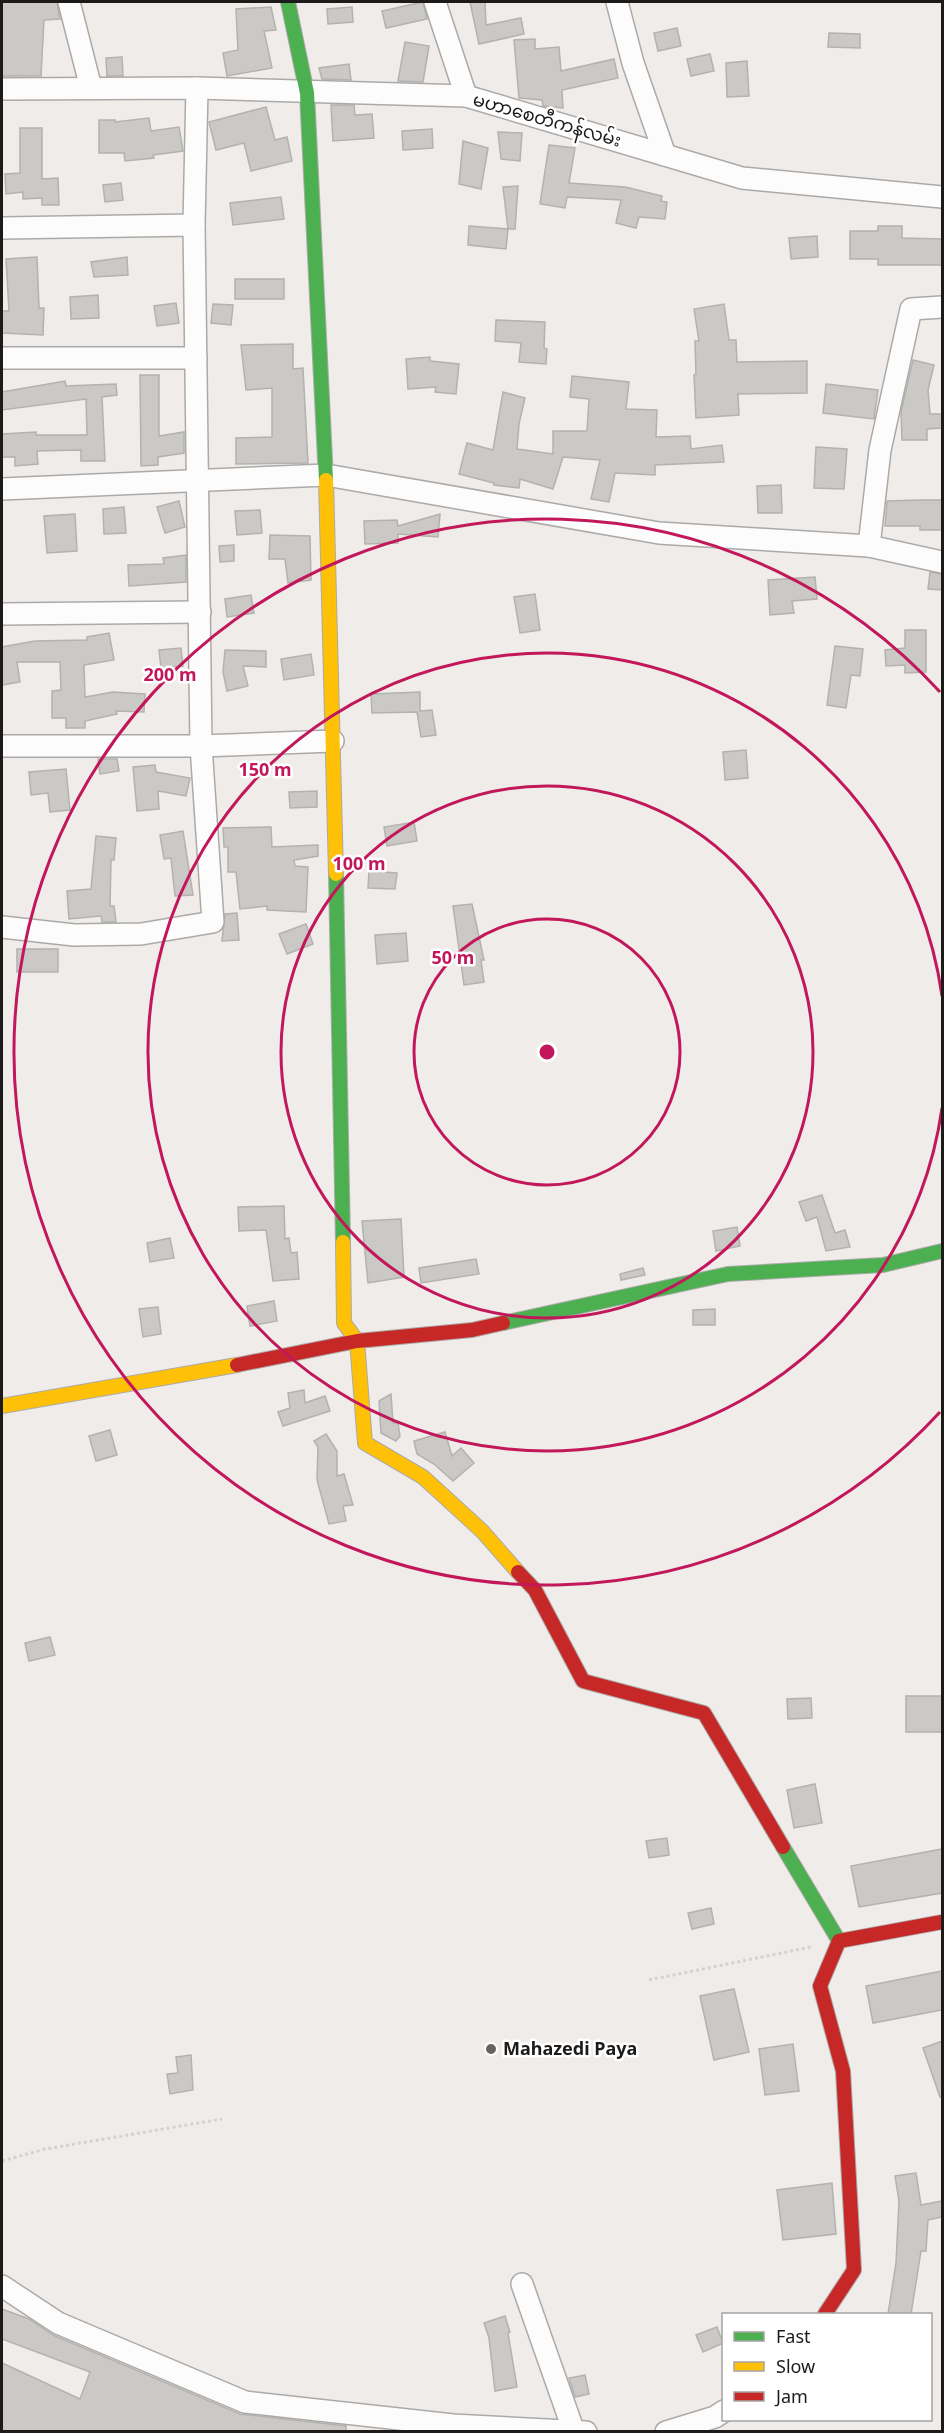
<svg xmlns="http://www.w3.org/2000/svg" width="944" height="2433" viewBox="0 0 944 2433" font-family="'Noto Sans','Noto Sans Myanmar',sans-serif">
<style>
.building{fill:#cbc9c6;stroke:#b4b1af;stroke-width:1.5}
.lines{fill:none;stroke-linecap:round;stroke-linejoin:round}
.street-casing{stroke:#acaaa8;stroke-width:24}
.fast-casing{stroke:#acaaa8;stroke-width:16}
.slow-casing{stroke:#acaaa8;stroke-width:16}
.jam-casing{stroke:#acaaa8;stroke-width:16}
.path{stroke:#d3d2d1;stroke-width:3;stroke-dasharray:3 3;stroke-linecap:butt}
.street{stroke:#fdfcfc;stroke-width:21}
.fast{stroke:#4caf50;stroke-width:14}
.slow{stroke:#ffc107;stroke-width:14}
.jam{stroke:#c62828;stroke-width:14}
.ring{fill:none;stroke:#c2185b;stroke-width:3}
.poi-dot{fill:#666462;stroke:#fff;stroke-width:2}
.labels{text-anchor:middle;stroke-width:5;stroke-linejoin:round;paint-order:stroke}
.street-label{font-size:18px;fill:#1d1b1a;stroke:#fff}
.poi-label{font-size:18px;font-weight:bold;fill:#1d1b1a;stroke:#fff;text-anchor:start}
.centre{fill:#c2185b;stroke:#fff;stroke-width:3}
.ring-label{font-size:18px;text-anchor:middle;font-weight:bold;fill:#c2185b;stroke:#fff;stroke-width:5;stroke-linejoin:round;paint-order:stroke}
</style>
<rect width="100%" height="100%" fill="#efece9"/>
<g class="building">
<path d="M2,2H57L60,19L44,20L41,76H2Z"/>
<path d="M423,2L427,19L386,28L382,11Z"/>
<path d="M470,2H485L486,25L521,18L524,34L479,44Z"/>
<path d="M271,7L276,30L264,31L272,68L227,76L223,53L238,50L236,9Z"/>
<path d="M352,7L353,22L328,24L327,9Z"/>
<path d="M677,28L681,46L658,51L654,33Z"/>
<path d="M829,33L860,34V48L828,47Z"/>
<path d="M535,39V49L559,47L561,71L614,59L618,78L562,90L563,108L543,106L542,100L519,98L514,40Z"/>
<path d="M405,42L429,46L423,82L398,81Z"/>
<path d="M710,54L714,71L691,76L687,59Z"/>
<path d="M122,57L123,76H107L106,58Z"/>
<path d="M747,61L749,96L727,97L726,63Z"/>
<path d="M349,64L351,80L322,79L319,68Z"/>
<path d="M331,105H354L355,115L372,114L374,138L333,141Z"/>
<path d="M266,107L275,140L287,137L292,161L251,171L244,143L216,150L209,122Z"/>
<path d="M149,118L151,131L179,127L183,151L153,155L154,158L125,161L124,153H99V120H115V122Z"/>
<path d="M20,128H42V179L58,178L59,205H42V198L23,199V192L6,194L5,174L20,173Z"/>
<path d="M432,129L433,148L403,150L402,131Z"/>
<path d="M498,132L522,133L520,161L501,159Z"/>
<path d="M463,141L488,148L481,189L459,184Z"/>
<path d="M549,145L575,148L569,183L625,187L662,196L661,201L667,202L665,219L639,217L636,228L616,223L621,200L567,197L565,208L540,204Z"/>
<path d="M121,183L123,200L105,202L103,185Z"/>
<path d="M518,186L515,229H508L503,187Z"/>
<path d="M281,197L284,219L233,225L230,203Z"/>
<path d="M469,226L508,229L506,249L468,245Z"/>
<path d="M878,226H902V238L942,239V265H878V259H850V231H878Z"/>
<path d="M817,236L818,257L791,259L789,238Z"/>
<path d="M37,257L39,308H44L43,335L2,333V311H9L6,259Z"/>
<path d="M127,257L128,275L94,277L91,262Z"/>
<rect x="235" y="279" width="49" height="20"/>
<path d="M98,295L99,318L71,319L70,297Z"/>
<path d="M176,303L179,323L157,326L154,306Z"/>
<path d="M213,304L233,305L231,325L211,323Z"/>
<path d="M724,304L729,340H736L737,362L807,361V393L738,394L739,415L696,418L694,375L696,374L695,341H699L694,309Z"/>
<path d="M496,320L545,322L544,348L547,349L546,364L519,362L521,343L495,341Z"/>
<path d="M293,344V369L303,368L308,463L236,464V438L272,437V388L246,390L241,345Z"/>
<path d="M430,357V361L459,364L456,394L435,392L436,387L408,389L406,359Z"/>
<path d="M913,360L934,365L928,390L930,414H942V428L927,429V440H902L901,412Z"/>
<path d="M140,375H159V436L184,432V453L158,457V465L141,466Z"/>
<path d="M572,376L629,382L626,409L657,410L656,437L690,436L691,449L722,445L724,462L655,465V475L615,473L609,502L591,499L600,460L563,457L553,489L520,479L519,488L494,485V483L459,474L467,443L493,450L503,392L525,398L519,424L517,449L553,454V431H587L589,399L570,397Z"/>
<path d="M65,381L66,386L116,384L117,395L102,397L105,461H81V450L37,451L38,464L15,466V457H2V434L36,432V435H87L86,399L2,410V392Z"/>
<path d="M826,384L878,390L874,419L823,413Z"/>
<path d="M816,447L847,449L844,489L814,488Z"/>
<path d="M781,485L782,513H758L757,486Z"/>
<path d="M920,500H942V530H920V526H885L887,501Z"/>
<path d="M179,501L185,527L165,533L157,507Z"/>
<path d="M124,507L126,533L104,534L103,509Z"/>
<path d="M260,510L262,533L237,535L235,511Z"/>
<path d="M75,514L77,551L47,553L44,516Z"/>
<path d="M440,514L438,537L398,534V543L365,544L364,521L397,520L398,526Z"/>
<path d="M270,535L310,536L311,580L288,583L285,559H269Z"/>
<path d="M234,545V561L220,562L219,546Z"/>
<path d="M186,555V582L129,586L128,565L164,564L163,558Z"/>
<path d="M930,572L942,574V590L928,589Z"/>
<path d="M815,577L817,599L792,601L794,613L770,615L768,580Z"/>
<path d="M535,594L540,630L520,633L514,597Z"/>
<path d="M251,595L254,613L227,617L225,599Z"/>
<path d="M905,630H926V672L905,673V665L886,666L885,650L905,648Z"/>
<path d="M109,633L114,660L84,665L85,697L113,692L145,694L144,712L116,711L117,714L85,721V728H66V718H52V691L61,690L60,662H17L20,682L2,685V647L35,641L87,640V637Z"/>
<path d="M835,646L863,649L860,676L851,675L846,708L827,705Z"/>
<path d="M181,648L183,666L161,668L159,650Z"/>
<path d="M225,650L266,651V667L243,666L248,686L227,691L223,672Z"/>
<path d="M311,654L314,675L284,680L281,659Z"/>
<path d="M420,692V711L432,710L436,735L421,737L417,712L372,713L371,694Z"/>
<path d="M746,750L748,778L725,780L723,752Z"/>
<path d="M98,759H117L119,771L100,774Z"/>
<path d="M155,765L156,772L190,778L186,796L158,791L159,809L137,811L133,767Z"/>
<path d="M66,769L70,810L50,812L48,793L31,795L29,772Z"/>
<path d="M317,791V807L290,808L289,792Z"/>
<path d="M414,822L417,841L387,846L384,827Z"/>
<path d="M271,827L272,847L318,845V856L294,860L295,866L308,867L306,912L267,910V906L240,909L236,872H228V847H224L223,828Z"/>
<path d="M183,831L193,895L175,896L171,858L164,859L160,835Z"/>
<path d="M96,836L116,838L114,860H111L110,906H114L116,922H102L101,916L69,919L67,891L91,889Z"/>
<path d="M369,871L397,873L395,889L368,888Z"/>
<path d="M472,904L484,960H481L484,982L464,985L453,906Z"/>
<path d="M237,913L239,940L222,941L225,914Z"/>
<path d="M306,924L313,944L287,954L279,934Z"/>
<path d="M406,933L408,961L377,964L375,935Z"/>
<rect x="17" y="949" width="41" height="23"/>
<path d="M822,1195L835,1233L845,1230L850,1247L826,1251L817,1217L806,1221L799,1202Z"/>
<path d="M284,1206L285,1239L289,1238L291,1253L297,1252L299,1279L273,1281L266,1230L239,1231L238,1207Z"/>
<path d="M401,1219L404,1277L368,1283L362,1221Z"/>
<path d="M737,1227L740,1246L716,1251L713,1231Z"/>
<path d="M170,1238L174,1258L150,1262L147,1243Z"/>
<path d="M476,1259L479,1274L421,1283L419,1268Z"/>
<path d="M643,1268L645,1275L621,1280L620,1274Z"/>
<path d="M274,1301L277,1321L250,1326L247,1306Z"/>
<path d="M158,1307L161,1334L143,1337L139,1309Z"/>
<path d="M715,1309V1325H693V1310Z"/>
<path d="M304,1390L305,1403L325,1396L330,1411L283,1426L278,1412L290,1408L288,1393Z"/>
<path d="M391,1394L393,1423H398L400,1436L396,1441L381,1433L379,1401Z"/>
<path d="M110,1430L117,1455L96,1461L89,1436Z"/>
<path d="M445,1432L452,1456L461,1448L474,1463L453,1481L434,1464L417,1454L414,1441Z"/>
<path d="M326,1434L337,1451V1476L344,1474L353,1505L343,1506L346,1521L329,1524L317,1480L318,1447L314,1441Z"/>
<path d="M50,1637L55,1655L29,1661L25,1643Z"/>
<rect x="906" y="1696" width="36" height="36"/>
<path d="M811,1698L812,1718L788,1719L787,1699Z"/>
<path d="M815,1784L822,1823L794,1828L787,1790Z"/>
<path d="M667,1838L669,1855L649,1858L646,1841Z"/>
<path d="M942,1849V1893L859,1907L851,1866Z"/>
<path d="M711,1908L714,1924L692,1929L688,1913Z"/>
<path d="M942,1971V2010L873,2023L866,1986Z"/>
<path d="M734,1989L749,2052L714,2060L700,1996Z"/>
<path d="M942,2041V2097H940L923,2048Z"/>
<path d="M793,2044L799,2091L765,2095L759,2049Z"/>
<path d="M191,2055L193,2090L170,2094L167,2074L178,2073L176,2057Z"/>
<path d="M916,2173L921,2205L942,2201V2217L928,2220L926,2251H921L911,2314H888L896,2263L899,2201L895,2176Z"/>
<path d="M832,2183L836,2234L783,2240L777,2190Z"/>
<path d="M2,2309L29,2319L53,2335L240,2414L346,2426V2432H2V2363L80,2399L90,2372L2,2339Z"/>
<path d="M505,2316L510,2332L508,2333L517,2387L495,2391L489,2338L484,2323Z"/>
<path d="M717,2327L723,2343L703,2352L696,2335Z"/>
<path d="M585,2375L589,2394L575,2397L569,2378Z"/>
</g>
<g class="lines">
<defs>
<g id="street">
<path d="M69,2L91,88"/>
<path d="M435,2L466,96"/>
<path d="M617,2L633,63L665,155"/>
<path d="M2,89L197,88L466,96L742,178L942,197"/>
<path d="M2,228L194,225"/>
<path d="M2,358H196"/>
<path d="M2,489L326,475L659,533L869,546L942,562"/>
<path d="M869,546L880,450L911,309L942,307"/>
<path d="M2,614L200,612"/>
<path d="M2,746H201L333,741"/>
<path d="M2,927L74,935L141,934L213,922L201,746L194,225L197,88"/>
<path d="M522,2284L574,2432"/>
<path d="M2,2286L58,2323L245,2402L453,2425L586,2432"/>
<path d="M666,2432L715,2417L724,2411"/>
</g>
<g id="fast">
<path d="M288,2L307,93L326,480"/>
<path d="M336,874L343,1242"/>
<path d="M503,1323L728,1274L883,1265L942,1251"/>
<path d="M783,1847L839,1941"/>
</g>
<g id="slow">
<path d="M326,480L336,874"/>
<path d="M343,1242L344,1323L357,1341L365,1443L423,1477L482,1531L518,1572"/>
<path d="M2,1406L237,1365"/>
</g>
<g id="jam">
<path d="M237,1365L357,1341L472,1330L503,1323"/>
<path d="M518,1572L535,1590L583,1681L704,1713L783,1847"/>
<path d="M839,1941L942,1922"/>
<path d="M825,2314L854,2270L843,2071L820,1986L839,1941"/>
</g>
</defs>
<use href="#street" class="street-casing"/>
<use href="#fast" class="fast-casing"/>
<use href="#slow" class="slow-casing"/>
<use href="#jam" class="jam-casing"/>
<g class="path">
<path d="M649,1980L811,1947"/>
<path d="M2,2161L45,2149L222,2119"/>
</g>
<use href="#street" class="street"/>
<use href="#fast" class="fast"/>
<use href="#slow" class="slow"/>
<use href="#jam" class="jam"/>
</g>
<g class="ring">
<circle cx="547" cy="1052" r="133"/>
<circle cx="547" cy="1052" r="266"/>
<path d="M942 1108A399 399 0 1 1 942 996"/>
<path d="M940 1412A533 533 0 1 1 940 692"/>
</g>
<circle class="poi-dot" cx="491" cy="2049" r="6"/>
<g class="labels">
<g class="street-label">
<text transform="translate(547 120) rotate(16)" y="6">မဟာစေတီကန်လမ်း</text>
</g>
<g class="poi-label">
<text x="503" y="2055">Mahazedi Paya</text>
</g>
</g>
<circle cx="547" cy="1052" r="9" class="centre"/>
<g class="ring-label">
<text x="170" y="681">200 m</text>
<text x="265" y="776">150 m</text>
<text x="359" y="870">100 m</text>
<text x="453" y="964">50 m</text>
</g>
<rect width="944" height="2433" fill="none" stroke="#1d1b1a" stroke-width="6"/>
<rect x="722" y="2313" width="210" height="108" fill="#ffffff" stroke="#a5a4a3" stroke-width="1.5"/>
<rect x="734" y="2332" width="30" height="9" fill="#4caf50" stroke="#a5a4a3" stroke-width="1.5"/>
<text x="776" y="2343" font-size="18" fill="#1d1b1a">Fast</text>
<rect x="734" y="2362" width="30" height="9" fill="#ffc107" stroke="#a5a4a3" stroke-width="1.5"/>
<text x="776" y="2373" font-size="18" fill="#1d1b1a">Slow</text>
<rect x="734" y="2392" width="30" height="9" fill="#c62828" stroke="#a5a4a3" stroke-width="1.5"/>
<text x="776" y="2403" font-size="18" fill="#1d1b1a">Jam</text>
</svg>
